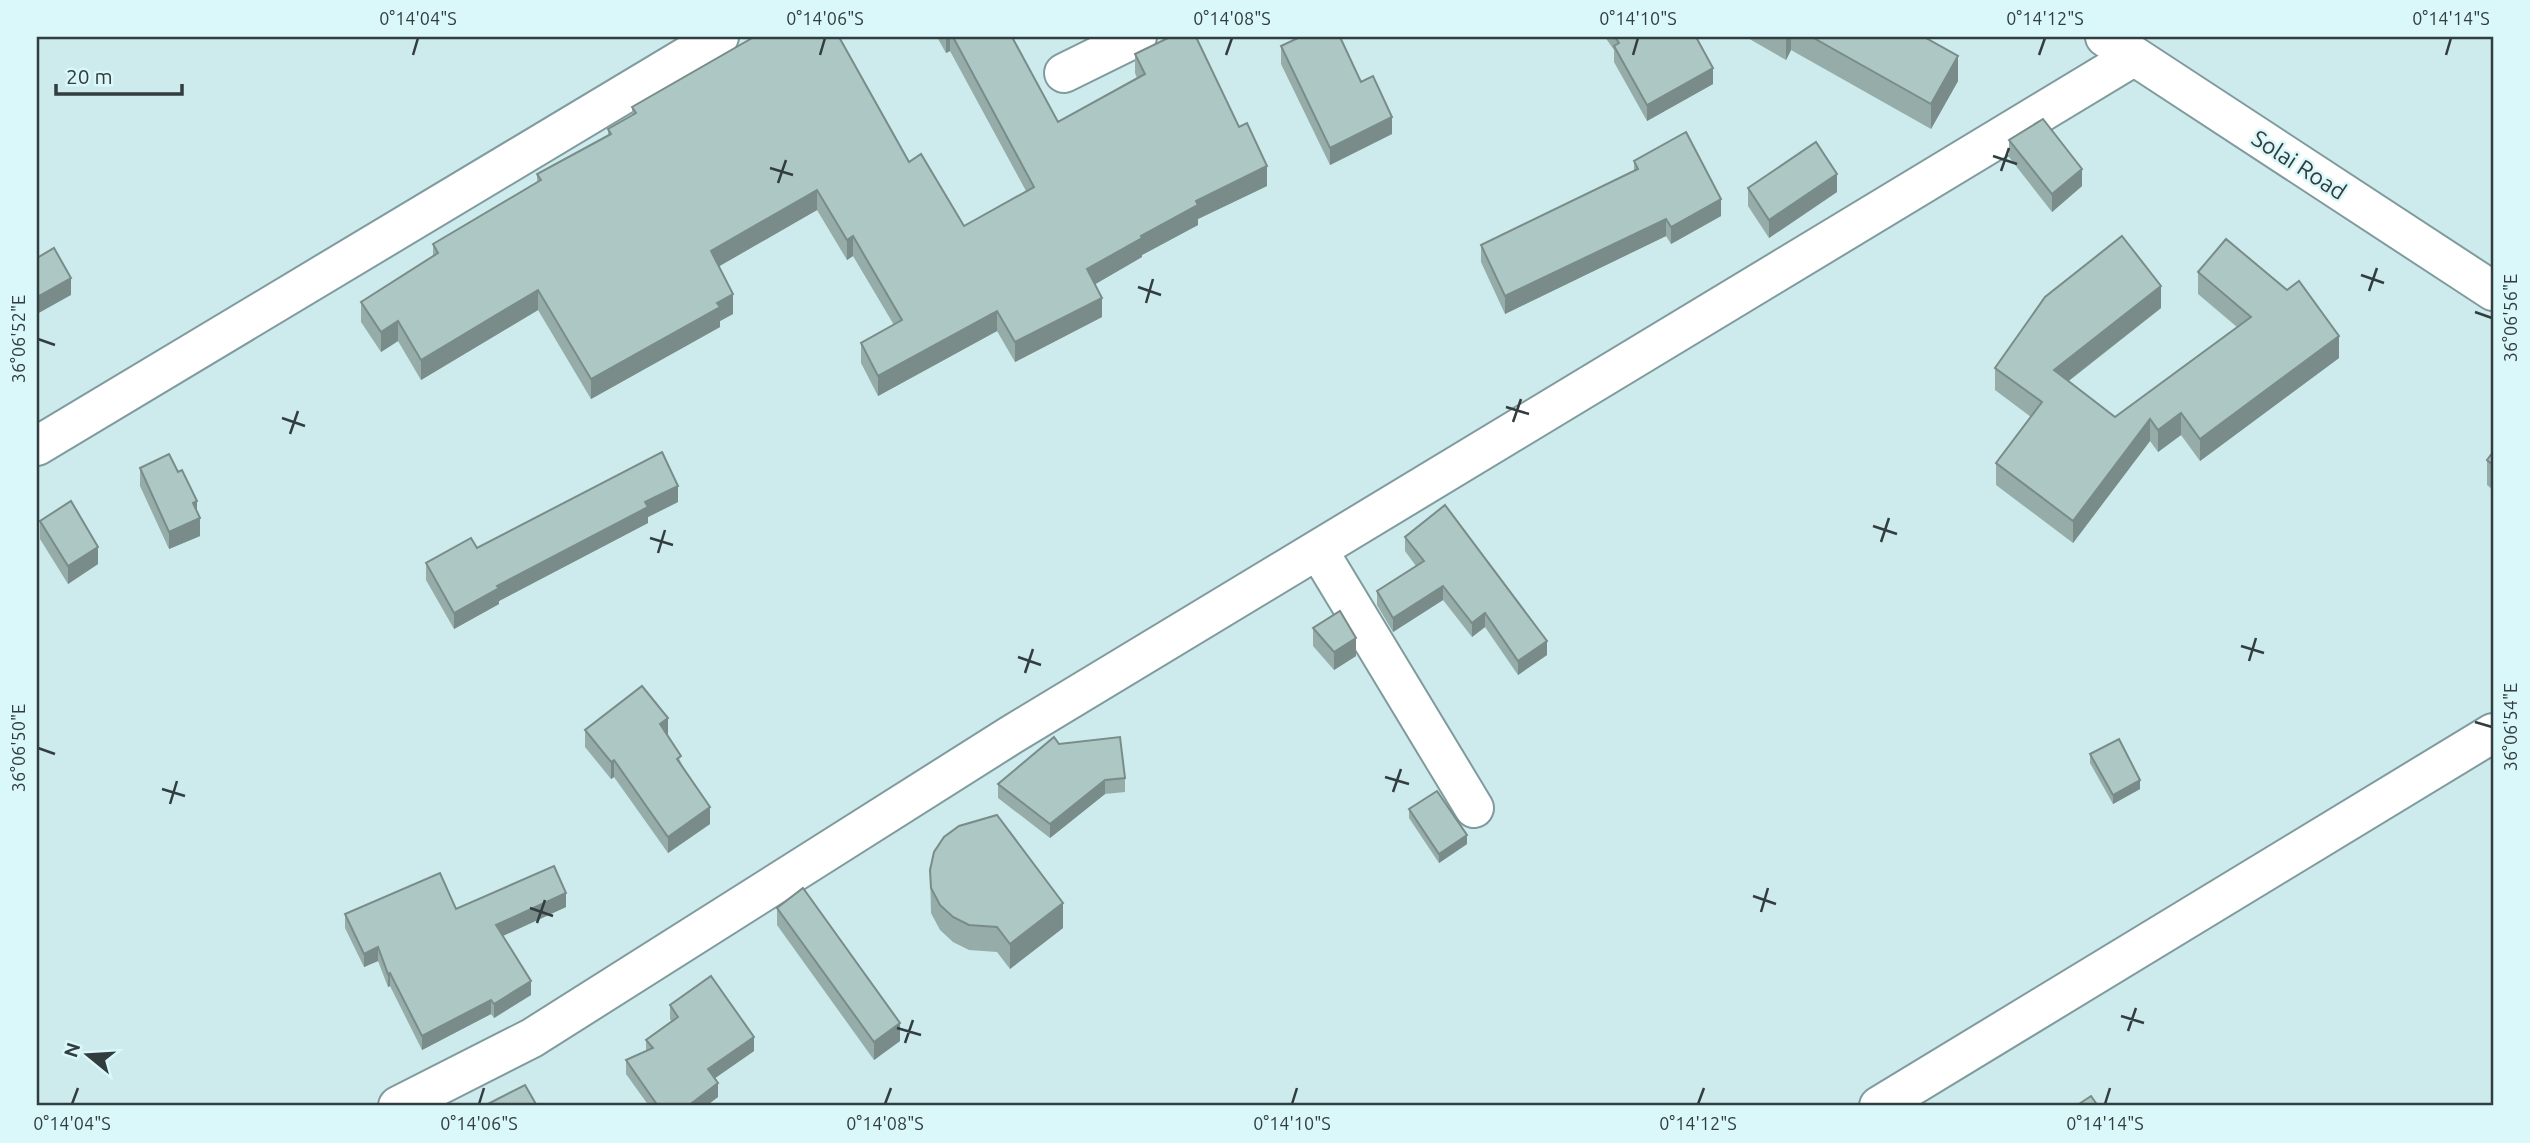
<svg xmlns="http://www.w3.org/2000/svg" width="2530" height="1143" viewBox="0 0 2530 1143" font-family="Ubuntu,sans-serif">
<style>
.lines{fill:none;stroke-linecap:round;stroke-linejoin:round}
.street-casing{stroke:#809b9d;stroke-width:42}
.highway-casing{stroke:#809b9d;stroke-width:42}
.street{stroke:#fff;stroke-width:38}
.highway{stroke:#fff;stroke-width:38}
.wall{fill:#95aca9}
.shaded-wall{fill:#798c89}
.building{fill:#adc8c4;stroke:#798c89;stroke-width:2}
.ticks{fill:none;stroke:#313d3e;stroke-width:2.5}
.labels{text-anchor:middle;stroke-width:5;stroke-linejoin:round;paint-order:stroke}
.street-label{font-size:23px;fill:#313d3e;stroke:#daf7fa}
.neatline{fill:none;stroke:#313d3e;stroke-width:2.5}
.ticks-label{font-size:18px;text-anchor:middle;fill:#313d3e}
</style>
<rect width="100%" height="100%" fill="#cdeaec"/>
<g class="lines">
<defs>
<g id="street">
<path d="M1064,73L1137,37"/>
<path d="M37,446L719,37"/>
<path d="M1318,550L1474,808"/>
<path d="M398,1106L532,1038L1011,735L2133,57"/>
<path d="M1879,1106L2493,733"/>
</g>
<path id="highway" d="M2105,37L2493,291"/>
</defs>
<use href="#street" class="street-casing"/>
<use href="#highway" class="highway-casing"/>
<use href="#street" class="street"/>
<use href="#highway" class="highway"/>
</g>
<g class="wall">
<path d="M937,37H1012L1058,122L1137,78L1135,73V54L1267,186L1198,219V225L1142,255V257L1095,284L1102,317L1015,362L997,331L878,396L861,363V343L894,325L853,256L847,260L817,210L719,266L733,314L720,321V327L591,399L538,310L421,380L398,341L381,352L361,322V302L433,257V244L537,182V174L608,136V129L632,115V107L909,162L964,226L1026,191L950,51L946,53Z"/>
<path d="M1605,37H1696L1713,84L1647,121L1614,62V50Z"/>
<path d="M1746,37H1924L1958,81L1931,129L1791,50L1786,60Z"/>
<path d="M1281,46L1361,82L1392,134L1330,165L1281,64Z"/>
<path d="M2009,140L2082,186L2052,212L2009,157Z"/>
<path d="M1634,161L1721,216L1671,244L1666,236L1505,314L1481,262V245L1634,171Z"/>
<path d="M1748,188L1837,192L1769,238L1748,206Z"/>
<path d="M2198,272L2339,358L2200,461L2181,435L2158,452L2150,441L2073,543L1996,485V463L2031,417L1995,390V368L2161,308L2069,381L2115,417L2237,327L2198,294Z"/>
<path d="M2493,452V490L2487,485V460Z"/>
<path d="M140,468L200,536L169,549L140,486Z"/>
<path d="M678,502L648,517V523L499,601V604L454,629L426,580V563L477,548Z"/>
<path d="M40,521L98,564L68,584L40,539Z"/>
<path d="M1405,537L1547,655L1518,675L1485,627L1472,637L1443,600L1393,632L1377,605V591L1416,566L1405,551Z"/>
<path d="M1313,628L1356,656L1334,670L1313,646Z"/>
<path d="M585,730L668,735L710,824L668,853L614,777L611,779L585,747Z"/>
<path d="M1059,744L1125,778V792L1105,794L1050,838L998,798V784Z"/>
<path d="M2090,754L2140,789L2113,804L2090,763Z"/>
<path d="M1409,809L1467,844L1439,863L1409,818Z"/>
<path d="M930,870L1063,928L1010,969L997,952L969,950L953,942L940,930L931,913Z"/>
<path d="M566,907L503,936L531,995L494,1018L491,1014L422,1050L390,986L388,987L378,961L364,967L345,928V914L456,909Z"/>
<path d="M777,908L900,1041L874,1060L777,925Z"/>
<path d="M670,1005L754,1051L715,1078L718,1097L706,1106H649L626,1074V1060L646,1051V1040L671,1021L670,1019Z"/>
</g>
<g class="shaded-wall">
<path d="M946,37H950V51L946,53Z"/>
<path d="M1786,37H1791V50L1786,60Z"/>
<path d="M1958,56V81L1931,129V104Z"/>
<path d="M1713,68V84L1647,121V105Z"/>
<path d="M1392,117V134L1330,165V148Z"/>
<path d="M1267,166V186L1198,219V225L1142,255V257L1087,289V269L1196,201Z"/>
<path d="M2082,169V186L2052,212V194Z"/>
<path d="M1837,174V192L1769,238V220Z"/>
<path d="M817,190V210L711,271V251Z"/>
<path d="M1721,199V216L1671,244V227Z"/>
<path d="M1666,219V236L1505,314V296Z"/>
<path d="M853,236V256L847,260V240Z"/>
<path d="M71,278V295L37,314V297Z"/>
<path d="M2161,286V308L2054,392V370Z"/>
<path d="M538,290V310L421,380V360Z"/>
<path d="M733,294V314L720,321V327L591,399V379Z"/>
<path d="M1102,298V317L1015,362V342Z"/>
<path d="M997,311V331L878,396V376Z"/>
<path d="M398,321V341L381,352V332Z"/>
<path d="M2339,336V358L2200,461V439Z"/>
<path d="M2181,413V435L2158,452V430Z"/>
<path d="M2150,419V441L2073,543V521Z"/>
<path d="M678,486V502L648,517V523L499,601V604L454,629V613L497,586L645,502Z"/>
<path d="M197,501V519L193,503Z"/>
<path d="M200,518V536L169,549V532Z"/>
<path d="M98,547V564L68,584V566Z"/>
<path d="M1443,586V600L1393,632V618Z"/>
<path d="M1485,613V627L1472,637V623Z"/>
<path d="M1356,638V656L1334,670V652Z"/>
<path d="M1547,641V655L1518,675V661Z"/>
<path d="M668,718V735L660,741V724Z"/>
<path d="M614,760V777L611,779V762Z"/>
<path d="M1105,780V794L1050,838V824Z"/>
<path d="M2140,780V789L2113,804V795Z"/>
<path d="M710,807V824L668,853V837Z"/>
<path d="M1467,835V844L1439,863V854Z"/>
<path d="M566,893V907L496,939V925Z"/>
<path d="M1063,903V928L1010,969V944Z"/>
<path d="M378,947V961L364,967V954Z"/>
<path d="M390,973V986L388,987V974Z"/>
<path d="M531,981V995L494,1018V1004Z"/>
<path d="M491,1000V1014L422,1050V1036Z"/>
<path d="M900,1023V1041L874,1060V1042Z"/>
<path d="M754,1037V1051L708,1083V1069Z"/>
<path d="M718,1083V1097L706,1106H688Z"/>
</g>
<g class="building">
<path d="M754,37H839L909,162L921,154L964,226L1034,187L953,37H1012L1058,122L1145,74L1135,54L1170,37H1196L1239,127L1247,123L1267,166L1196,201L1198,205L1141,236L1142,238L1087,269L1102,298L1015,342L997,311L878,376L861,343L902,320L853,236L847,240L817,190L711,251L733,294L717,303L720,307L591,379L538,290L421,360L398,321L381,332L361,302L438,253L433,244L541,180L537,174L611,134L608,129L636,113L632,107Z"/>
<path d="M1300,37H1340L1361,82L1373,76L1392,117L1330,148L1281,46Z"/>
<path d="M1615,37H1696L1713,68L1647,105L1614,46L1619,43Z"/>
<path d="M1812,37H1924L1958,56L1931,104Z"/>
<path d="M2043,119L2082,169L2052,194L2009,140Z"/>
<path d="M1686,132L1721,199L1671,227L1666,219L1505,296L1481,245L1638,169L1634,161Z"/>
<path d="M1816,142L1837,174L1769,220L1748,188Z"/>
<path d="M2122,236L2161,286L2054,370L2115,417L2251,317L2198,272L2226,239L2287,290L2299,281L2339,336L2200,439L2181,413L2158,430L2150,419L2073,521L1996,463L2042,402L1995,368L2045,297Z"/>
<path d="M54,248L71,278L37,297V258Z"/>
<path d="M662,452L678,486L645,502L648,507L497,586L499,588L454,613L426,563L471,538L477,548Z"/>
<path d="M2493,452V465L2487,460Z"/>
<path d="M169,454L178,472L182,470L197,501L193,503L200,518L169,532L140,468Z"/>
<path d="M71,501L98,547L68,566L40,521Z"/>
<path d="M1445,505L1547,641L1518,661L1485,613L1472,623L1443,586L1393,618L1377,591L1424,561L1405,537Z"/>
<path d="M1340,611L1356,638L1334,652L1313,628Z"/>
<path d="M642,686L668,718L660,724L681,756L677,759L710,807L668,837L614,760L611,762L585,730Z"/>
<path d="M1054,737L1059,744L1120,737L1125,778L1105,780L1050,824L998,784Z"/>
<path d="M2119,739L2140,780L2113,795L2090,754Z"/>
<path d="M1437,791L1467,835L1439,854L1409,809Z"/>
<path d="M997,815L1063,903L1010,944L997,927L969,925L953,917L940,905L931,888L930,870L934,852L944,837L959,826Z"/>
<path d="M554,866L566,893L496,925L531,981L494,1004L491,1000L422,1036L390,973L388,974L378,947L364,954L345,914L440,873L456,909Z"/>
<path d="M803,888L900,1023L874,1042L777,908Z"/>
<path d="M711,976L754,1037L708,1069L718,1083L688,1106H658L626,1060L653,1048L646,1040L678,1017L670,1005Z"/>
<path d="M525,1085L537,1106H484Z"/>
<path d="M2091,1096L2098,1106H2076Z"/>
</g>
<path class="ticks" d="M413,55L418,38M820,55L825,38M1226,55L1232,38M1633,55L1638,38M2039,55L2045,38M2446,55L2451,38M1993,156L2017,164M770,168L793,175M2001,171L2009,148M778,183L786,160M2361,275L2384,283M1138,287L1161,295M2369,291L2377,268M1146,303L1153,279M2475,312L2492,318M38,339L55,345M1506,407L1529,414M282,418L305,426M1513,422L1521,399M290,434L298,411M1873,526L1897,534M650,538L673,545M1881,542L1889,518M658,553L665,530M2241,646L2264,653M1018,657L1041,665M2249,661L2256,638M1025,673L1033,649M2475,722L2492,727M38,748L55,754M1385,777L1409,784M162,789L185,796M1393,792L1401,769M170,804L177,781M1753,896L1776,904M530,908L553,916M1761,912L1768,888M537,923L545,900M2121,1016L2144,1023M897,1028L921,1035M2128,1031L2136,1008M905,1043L913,1020M72,1104L78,1088M479,1104L484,1088M885,1104L891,1088M1292,1104L1297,1088M1698,1104L1704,1088M2105,1104L2110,1088"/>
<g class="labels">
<g class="street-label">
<text transform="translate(2299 165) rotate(33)" y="8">Solai Road</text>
</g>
</g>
<rect width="2530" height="1143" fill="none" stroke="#daf7fa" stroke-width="77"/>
<g transform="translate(88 1055) rotate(288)" stroke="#daf7fa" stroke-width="5" paint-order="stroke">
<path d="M0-5L12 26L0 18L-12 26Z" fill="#313d3e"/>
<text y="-10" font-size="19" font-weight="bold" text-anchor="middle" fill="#313d3e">N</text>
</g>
<path d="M56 84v10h126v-10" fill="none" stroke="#313d3e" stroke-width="3.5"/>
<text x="66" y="84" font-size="21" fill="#313d3e" stroke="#daf7fa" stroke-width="5" paint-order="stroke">20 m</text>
<rect x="38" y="38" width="2454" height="1066" class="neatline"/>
<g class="ticks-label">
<text x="418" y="25">0°14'04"S</text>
<text x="825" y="25">0°14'06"S</text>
<text x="1232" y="25">0°14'08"S</text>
<text x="1638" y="25">0°14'10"S</text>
<text x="2045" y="25">0°14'12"S</text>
<text x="2451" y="25">0°14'14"S</text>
<text transform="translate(2511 318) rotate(-90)" y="6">36°06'56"E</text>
<text transform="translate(19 339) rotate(-90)" y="6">36°06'52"E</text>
<text transform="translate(2511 727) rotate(-90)" y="6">36°06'54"E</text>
<text transform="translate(19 748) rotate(-90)" y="6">36°06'50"E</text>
<text x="72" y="1130">0°14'04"S</text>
<text x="479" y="1130">0°14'06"S</text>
<text x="885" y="1130">0°14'08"S</text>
<text x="1292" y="1130">0°14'10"S</text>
<text x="1698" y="1130">0°14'12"S</text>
<text x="2105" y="1130">0°14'14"S</text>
</g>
</svg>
